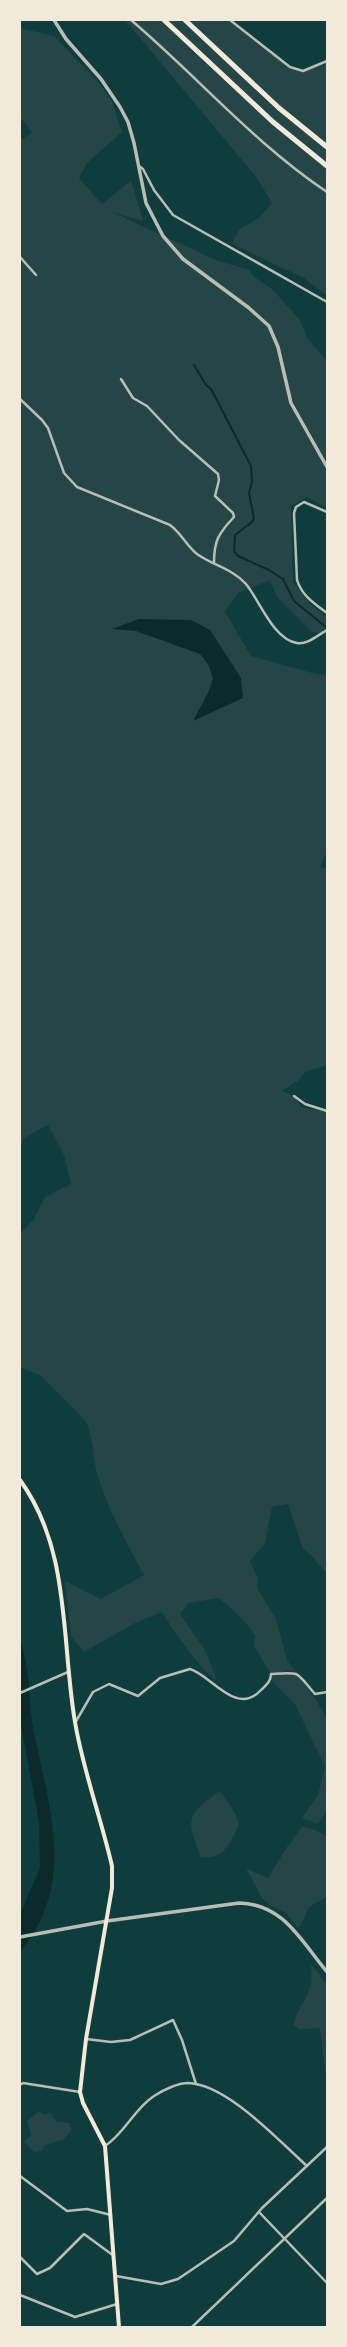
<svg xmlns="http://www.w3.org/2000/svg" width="347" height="2347" viewBox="0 0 347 2347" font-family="Karla,sans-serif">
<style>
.green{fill:#244646}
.water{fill:#0a2a2b}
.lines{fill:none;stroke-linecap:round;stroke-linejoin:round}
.stream{stroke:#0a2a2b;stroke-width:2}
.minor{stroke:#b8beb3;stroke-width:2.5}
.tertiary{stroke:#b8beb3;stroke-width:3.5}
.secondary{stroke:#f1e9da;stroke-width:4}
.motorway{stroke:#f1e9da;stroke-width:5}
</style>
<rect width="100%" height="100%" fill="#0f3d3e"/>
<g class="green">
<path d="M125,20H228L295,71L327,64V296L304,278L232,244L239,229L259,218L272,203L257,178Z"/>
<path d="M20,28L54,36L100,84L112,102L122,132L87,163L79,178L102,204L131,181L143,221L112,212L218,261L250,270L253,276L273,290L300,320L307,338L327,361V508L307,497L291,506L293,582L310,604L327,617V635L312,632L277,597L270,580L238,593L225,612L251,656L312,673L327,675V851L320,867L327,869V1065L305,1072L298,1081L281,1091L294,1096L301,1107L327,1112V1574L312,1556L303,1549L288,1504L272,1507L265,1543L250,1561L258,1579L257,1588L276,1619L287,1660L294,1670L278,1673L297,1672L323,1711L327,1721V1810L318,1824L302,1818L318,1795L325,1767L295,1704L273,1682L271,1674L254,1646L255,1635L241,1617L219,1598L188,1603L180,1614L205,1650L217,1680C206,1677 169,1625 162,1612L133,1624L84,1652L71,1636L65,1581L101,1599L144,1575C126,1542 108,1510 97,1473C92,1455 94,1436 85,1420L40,1375L20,1367V1234L34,1219L45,1197L71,1184L64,1155L48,1125L24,1138L20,1148V140L32,133L20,117Z"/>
<path d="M220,1791L235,1813L239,1825C230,1843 224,1860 201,1857C187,1820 184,1816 220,1791Z"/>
<path d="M302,1827L313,1829L327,1836V1897L309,1907L300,1927H297L286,1913L270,1905L262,1898L246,1868L268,1878L287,1847Z"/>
<path d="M311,1964L327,1985V2085L320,2028L299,2029L294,2025C296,2009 308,2000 311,1983C312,1978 311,1970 311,1964Z"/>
<path d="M39,2111L45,2115L50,2113L57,2122L69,2123L71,2130L63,2140L45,2145L42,2151L34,2152L24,2142L31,2136L27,2121Z"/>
</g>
<g class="water">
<path d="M139,619L191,620L210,630L241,678L243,698L193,721L208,693L213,679L208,664L200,654L136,631L112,629Z"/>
<path d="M20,1637C23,1650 26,1663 28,1676C30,1696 30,1717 35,1737C50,1811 76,1885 20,1952V1914L40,1868L39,1822L20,1719Z"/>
</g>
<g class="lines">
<path class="stream" d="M194,365L206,385L211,389L251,466L252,482L249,493L254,518L252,522L235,535L234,551L238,556L269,570L283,579L294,601L327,628"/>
<g class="minor">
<path d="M131,20C197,76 255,144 327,192"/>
<path d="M230,20L290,67L303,71L327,61"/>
<path d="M139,166L143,169L154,190L173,215L327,302"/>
<path d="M20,257L36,275"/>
<path d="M121,379L133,398L147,406L179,440L218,474L219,480L215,496L233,513L234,517C218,534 214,541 214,563"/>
<path d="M20,399L42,420L48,428L64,473L77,487L170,525C181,533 187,546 197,554C212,565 233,569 246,584C260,601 273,639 297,643C307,645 318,635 327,630"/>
<path d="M327,512L304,502L296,507L294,513L297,580C302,596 315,604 327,613"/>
<path d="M294,1096L305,1104L327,1111"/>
<path d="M20,1693L68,1672"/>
<path d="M75,1723L93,1692L109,1684L138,1696L160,1678L190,1669C211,1675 236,1716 260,1691C265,1686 271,1682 271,1674C302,1672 295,1671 315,1694L327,1692"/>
<path d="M86,2039L111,2042L130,2040L173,2020L182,2040L196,2084"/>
<path d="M20,2085L23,2083L80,2092"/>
<path d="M105,2146C125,2133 134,2109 154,2096C163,2090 178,2083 188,2083C227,2084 279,2141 307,2166"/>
<path d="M20,2176L67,2211L87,2209L111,2215"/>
<path d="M259,2212L327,2283"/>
<path d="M20,2257L37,2274L50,2268L84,2234L114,2256"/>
<path d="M116,2276L161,2284L178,2279L234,2241L262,2208L327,2147"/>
<path d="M20,2295L75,2317L117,2304"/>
<path d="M192,2327L327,2198"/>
</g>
<g class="tertiary">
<path d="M54,20L66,39L101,79L120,107L128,122L134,143L146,203L163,236L183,259L249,308L269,326L278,347L291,403L327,467"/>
<path d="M20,1937L107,1921L239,1903C284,1904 301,1941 327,1972"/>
</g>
<path class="secondary" d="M20,1480C71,1550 61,1640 75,1722C83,1770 101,1818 112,1866V1888L86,2039L80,2092L83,2103L105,2146L119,2327"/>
<g class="motorway">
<path d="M164,20L273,122L327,166"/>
<path d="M185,20L279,108L327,147"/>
</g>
</g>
<rect width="347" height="2347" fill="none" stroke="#f1e9da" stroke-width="42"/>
</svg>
